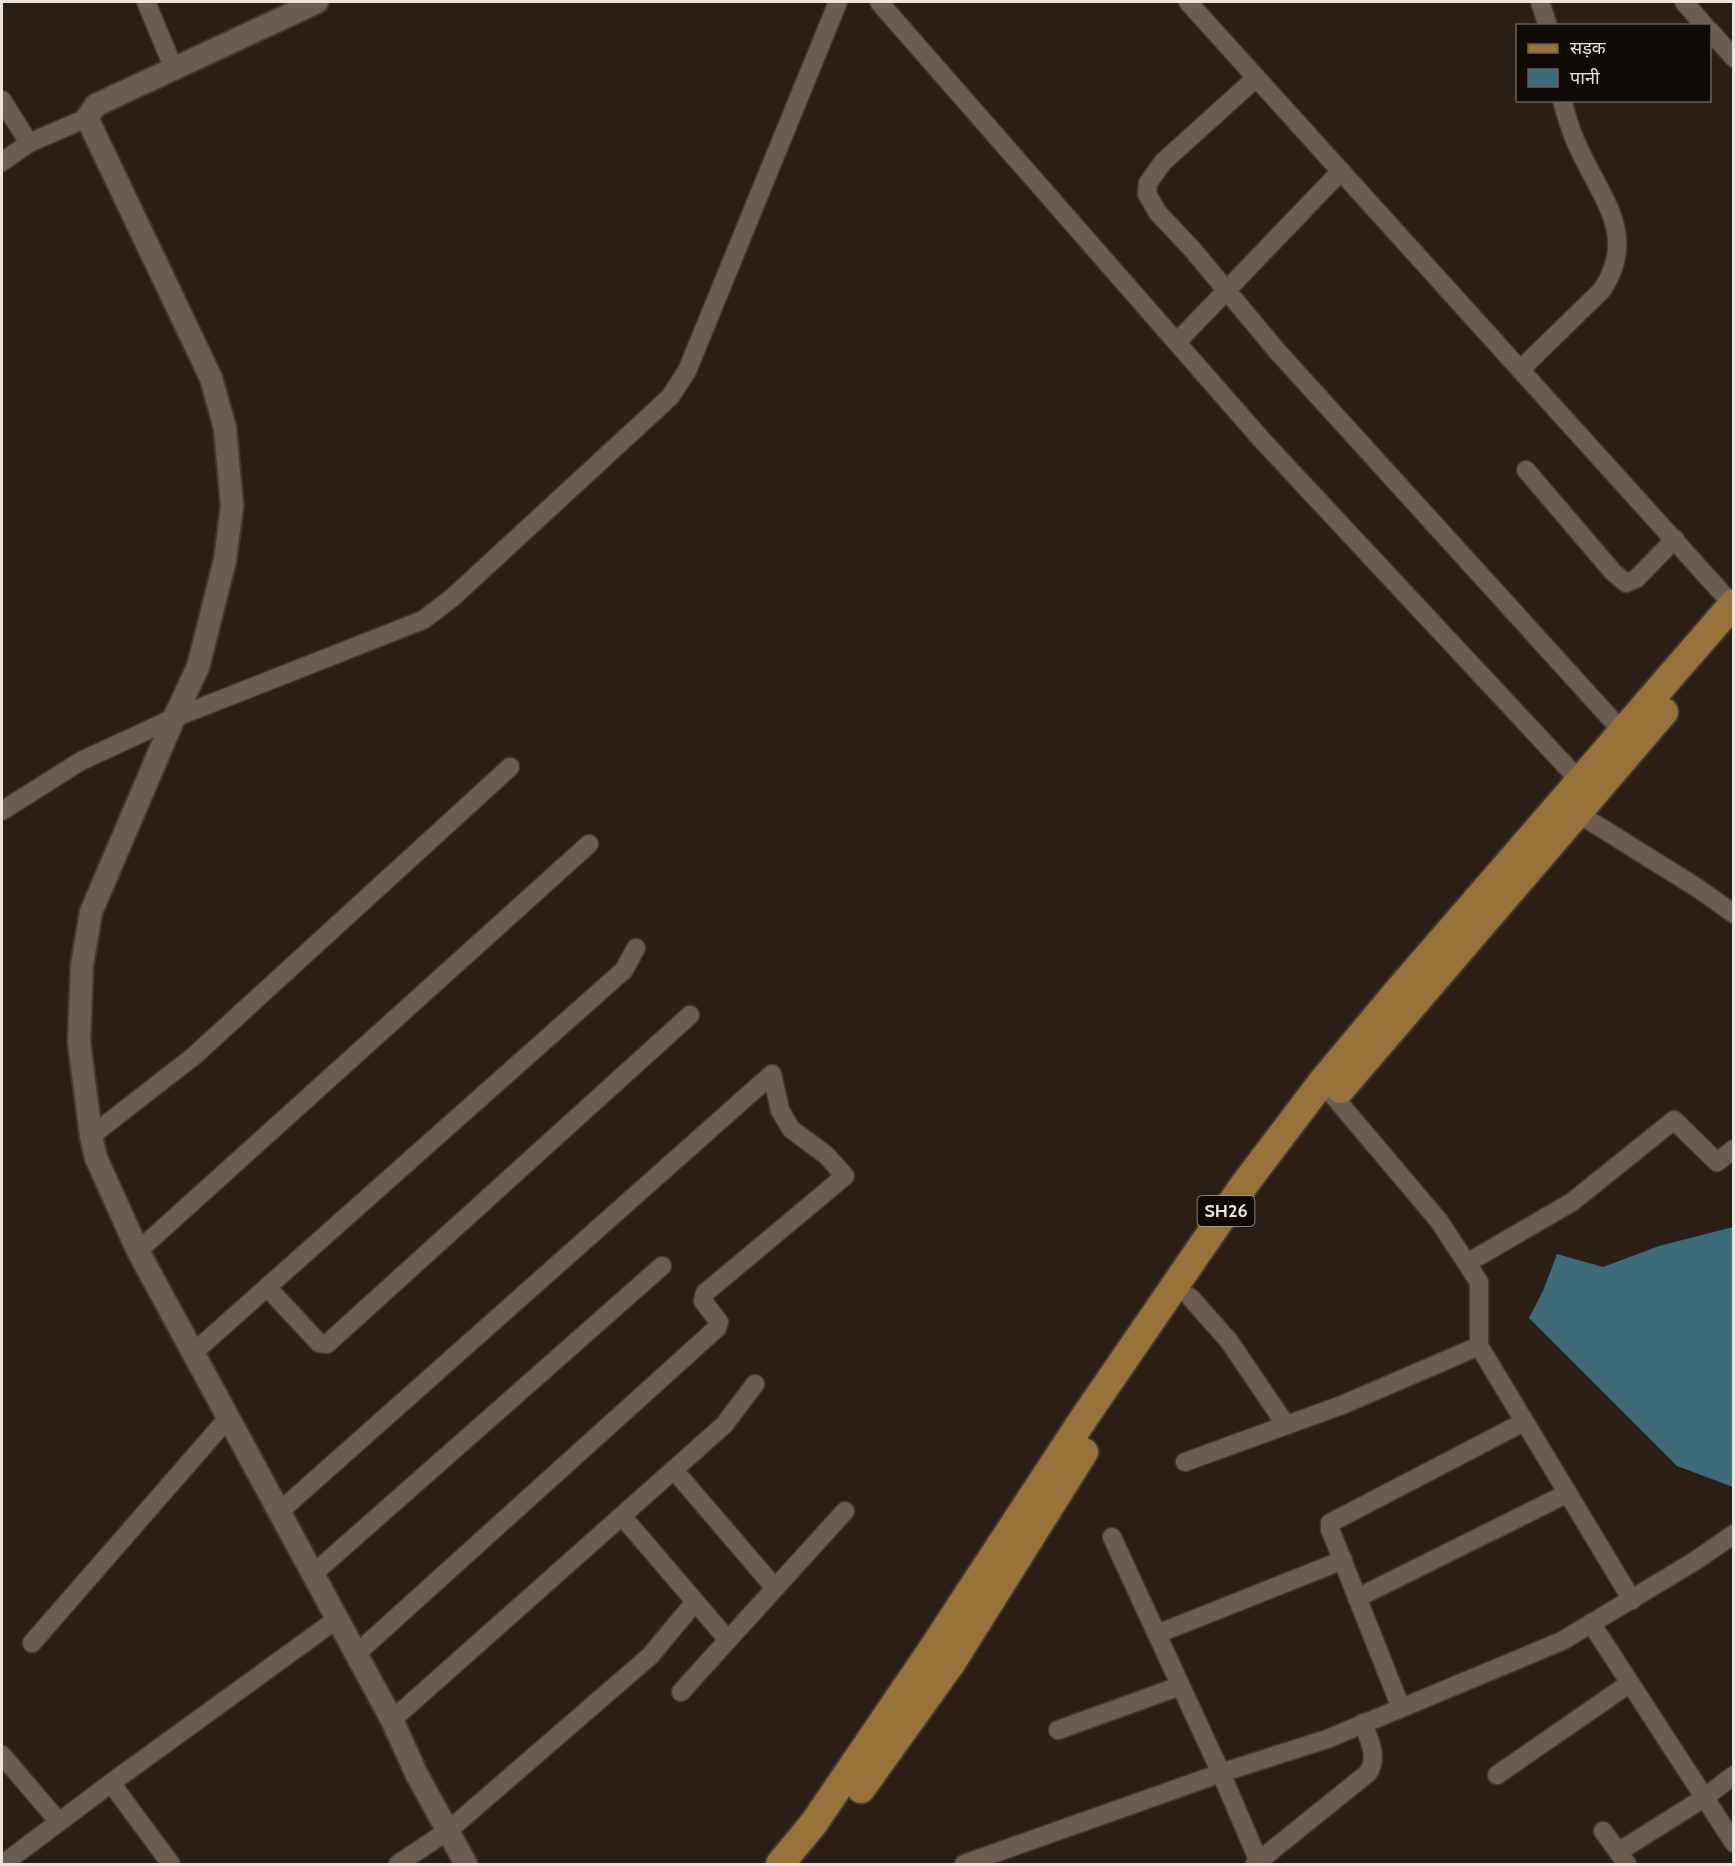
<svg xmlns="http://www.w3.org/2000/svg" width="1735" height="1866" viewBox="0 0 1735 1866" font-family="Cabin,'Noto Sans Devanagari',sans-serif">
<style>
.water{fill:#3e6b78}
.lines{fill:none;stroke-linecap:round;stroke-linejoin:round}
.minor-casing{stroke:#433932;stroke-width:21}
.tertiary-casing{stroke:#433932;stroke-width:26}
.primary-casing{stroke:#433932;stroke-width:32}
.minor{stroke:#6c5d52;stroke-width:18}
.tertiary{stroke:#6c5d52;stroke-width:22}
.primary{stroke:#97733b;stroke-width:28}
.labels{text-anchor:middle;stroke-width:4.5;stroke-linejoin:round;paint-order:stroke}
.shield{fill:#100a06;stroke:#a9a29c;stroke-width:1.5}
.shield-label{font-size:18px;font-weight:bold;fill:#ebe3dc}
</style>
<rect width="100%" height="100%" fill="#2b1f15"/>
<path class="water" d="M1733,1227H1734L1733,1487L1677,1466L1529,1318L1543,1291L1557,1254L1603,1267L1659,1246Z"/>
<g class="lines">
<defs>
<g id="minor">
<path d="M146,2L174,69"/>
<path d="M879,2L1262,440L1579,780"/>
<path d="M1188,2L1732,604"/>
<path d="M1540,2L1548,26"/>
<path d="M1684,2L1705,26"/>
<path d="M1710,31L1734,58"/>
<path d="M1256,78L1163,162L1148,183L1147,194L1158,213L1192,249L1278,352L1622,731"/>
<path d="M2,100L29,143"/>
<path d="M2,162L29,143L87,118"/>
<path d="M1177,342L1341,171"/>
<path d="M1521,369L1602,290C1637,237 1604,202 1581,153C1572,136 1567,119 1562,100"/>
<path d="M1526,470L1613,572L1626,583L1636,579L1675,539"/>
<path d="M2,811L81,761L174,718L423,620L452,598L670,397L687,371L838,2"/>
<path d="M1579,814L1699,889L1734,914"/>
<path d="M1325,1086L1439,1221L1479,1282V1346L1632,1600"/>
<path d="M91,1136L194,1056L510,767"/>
<path d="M138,1251L589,844"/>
<path d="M1467,1263L1572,1202L1674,1120L1717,1162L1734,1149"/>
<path d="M267,1287L319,1343L327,1344L690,1015"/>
<path d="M1190,1297L1229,1341L1286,1425"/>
<path d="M193,1353L624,970L636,948"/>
<path d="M1185,1462L1342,1405L1479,1346"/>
<path d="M674,1470L775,1588"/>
<path d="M279,1512L772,1074L780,1110L791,1129L826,1155L845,1176L705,1293L703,1301L719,1322L717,1328L356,1654"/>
<path d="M622,1516L728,1640L845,1511"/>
<path d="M1112,1537L1221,1773L1260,1864"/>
<path d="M313,1574L662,1266"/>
<path d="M1357,1598L1568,1493"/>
<path d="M1591,1623L1734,1843"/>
<path d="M1157,1634L1343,1560"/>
<path d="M32,1643L228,1418"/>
<path d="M681,1692L728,1640"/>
<path d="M1401,1708L1330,1529V1523L1524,1422"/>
<path d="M392,1720L724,1425L755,1384"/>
<path d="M1058,1730L1180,1686"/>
<path d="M2,1755L59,1822"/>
<path d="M1497,1775L1630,1683"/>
<path d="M111,1783L171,1864"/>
<path d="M1603,1831L1627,1864"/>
<path d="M1618,1852L1704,1798L1734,1775"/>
<path d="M3,1864L111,1783L337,1619"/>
<path d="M398,1864L449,1830L650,1656L695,1602"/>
<path d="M964,1864L1221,1773L1327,1739L1562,1641L1695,1561L1734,1534"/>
<path d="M1255,1864L1368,1773C1379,1757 1369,1740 1363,1723"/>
</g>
<path id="tertiary" d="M317,2L96,105L87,118L211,378L225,428L232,506L225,560L198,667L174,718L91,912L82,965L79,1042L91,1136L96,1158L138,1251L392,1720L417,1775L466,1864"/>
<g id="primary">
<path d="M1341,1089L1664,712"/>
<path d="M861,1789L952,1662L1084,1452"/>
<path d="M780,1864L814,1823L933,1648L1084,1418L1244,1185L1322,1082L1398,991L1734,603"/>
</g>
</defs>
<use href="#minor" class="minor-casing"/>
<use href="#tertiary" class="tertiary-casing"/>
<use href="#primary" class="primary-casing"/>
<use href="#minor" class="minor"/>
<use href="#tertiary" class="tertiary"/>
<use href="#primary" class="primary"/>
</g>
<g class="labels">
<rect class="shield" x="1197.5" y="1196" width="57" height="30" rx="4.5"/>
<g class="shield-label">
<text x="1226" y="1217">SH26</text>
</g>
</g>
<rect width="1735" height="1866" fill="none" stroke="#ebe3dc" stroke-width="6"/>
<rect x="1516" y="24" width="195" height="78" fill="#100a06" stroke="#68615c" stroke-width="1.5"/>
<rect x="1528" y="44" width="30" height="9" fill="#97733b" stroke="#68615c" stroke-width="1.5"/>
<text x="1570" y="54" font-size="18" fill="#ebe3dc">सड़क</text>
<rect x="1528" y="69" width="30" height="18" fill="#3e6b78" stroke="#68615c" stroke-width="1.5"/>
<text x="1570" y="84" font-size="18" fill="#ebe3dc">पानी</text>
</svg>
